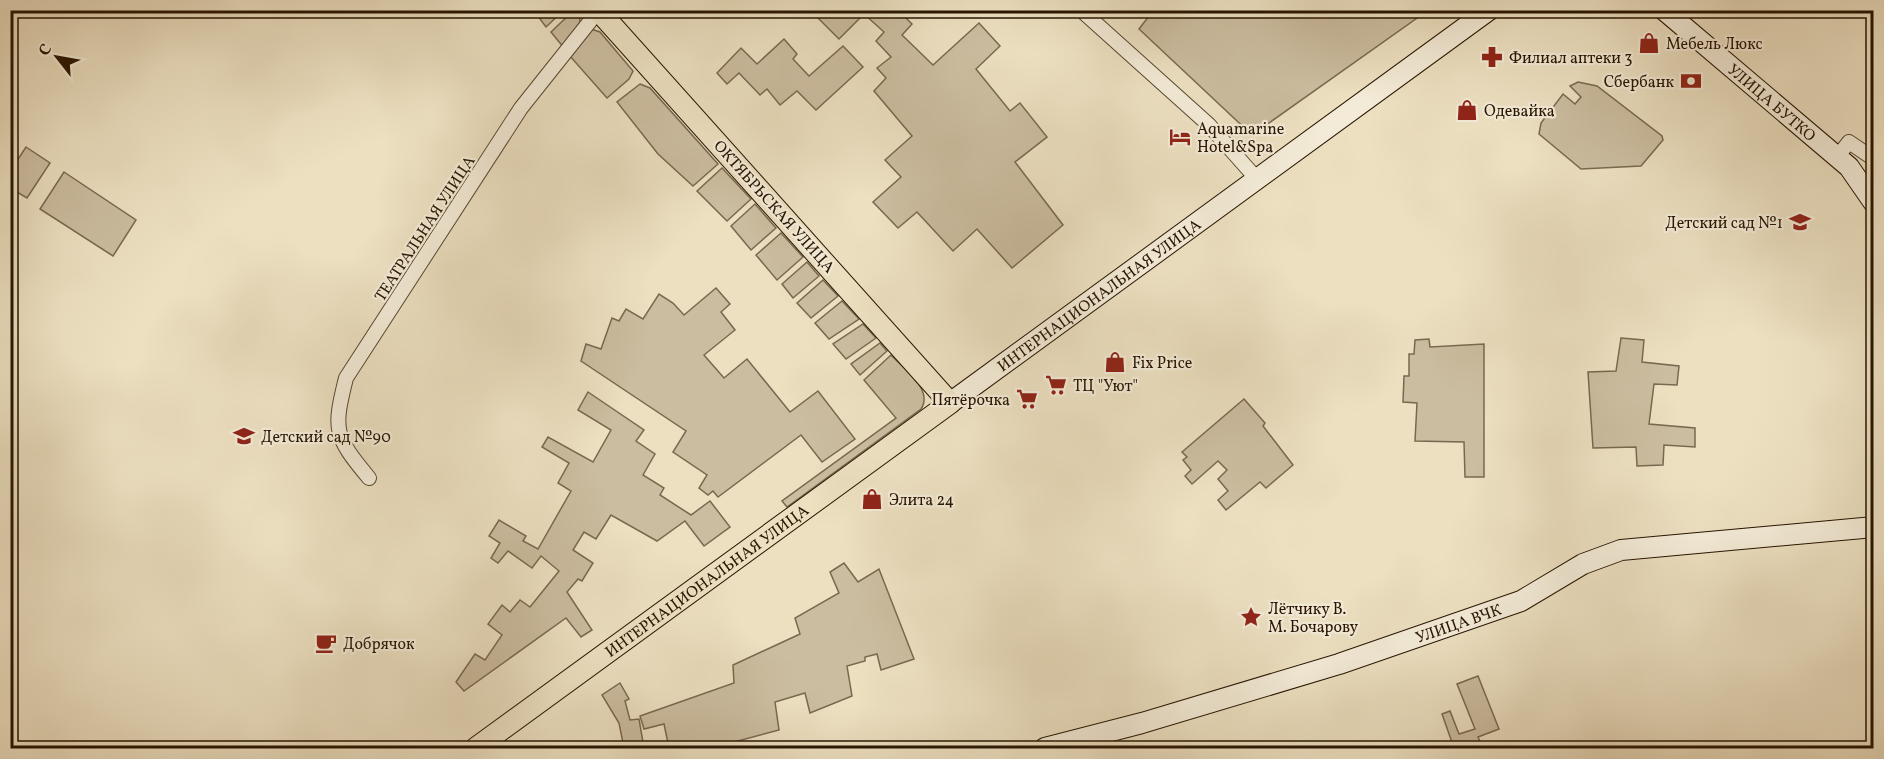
<svg xmlns="http://www.w3.org/2000/svg" width="1884" height="759" viewBox="0 0 1884 759" font-family="Vollkorn,serif">
<style>
.green{fill:#cbbda0;stroke:#796850;stroke-width:1.5}
.lines{fill:none;stroke-linecap:round;stroke-linejoin:round}
.street-casing{stroke:#584731;stroke-width:16}
.secondary-casing{stroke:#271401;stroke-width:22}
.primary-casing{stroke:#271401;stroke-width:23}
.street{stroke:#f3ebd7;stroke-width:14}
.secondary{stroke:#f3ebd7;stroke-width:20}
.primary{stroke:#ece0c1;stroke-width:21}
.labels{text-anchor:middle;stroke-width:4.5;stroke-linejoin:round;paint-order:stroke}
.poi-label{font-size:16px;fill:#271401;stroke:#f3ebd7;text-anchor:start}
.street-label{font-size:16px;fill:#271401;stroke:#f3ebd7}
</style>
<rect width="100%" height="100%" fill="#ece0c1"/>
<filter id="stains"><feTurbulence type="fractalNoise" baseFrequency=".00333" numOctaves="4"/><feColorMatrix values="0 0 0 0 .2 0 0 0 0 .09 0 0 0 0 .02 0 0 0 .5 -.17"/></filter>
<radialGradient id="worn" r=".72"><stop offset=".6" stop-color="#630" stop-opacity="0"/><stop offset="1" stop-color="#630" stop-opacity=".3"/></radialGradient>
<g class="green">
<path d="M534,11V10L563,11L546,27Z"/>
<path d="M573,11H579L580,22L564,48L551,32Z"/>
<path d="M811,11H899L912,24L902,35L933,65L979,23L1000,46L976,69L1010,111L1020,103L1047,137L1015,162L1063,225L1012,268L977,229L953,251L917,212L898,228L873,202L901,177L885,160L912,136L874,91L886,78L877,68L891,57L876,41L884,32L864,14L839,39Z"/>
<path d="M1153,11V10L1427,11L1252,135L1139,29Z"/>
<path d="M591,29L600,32L633,71L629,79L607,98L569,55Z"/>
<path d="M784,39L797,54L793,59L809,76L843,46L863,67L816,110L797,91L780,105L767,89L760,95L739,73L727,84L717,73L741,48L757,64Z"/>
<path d="M1578,82L1597,86L1662,136L1663,140L1641,166L1581,169L1539,134L1541,123L1563,94L1575,104L1581,97L1570,86Z"/>
<path d="M640,84L650,88L718,164L693,186L658,154L617,102Z"/>
<path d="M26,147L50,163L27,198L10,188L11,170Z"/>
<path d="M722,168L751,199L727,221L697,191Z"/>
<path d="M64,172L136,220L113,256L40,209Z"/>
<path d="M755,204L776,228L751,250L731,226Z"/>
<path d="M781,233L803,257L777,280L756,255Z"/>
<path d="M807,262L819,276L793,298L782,284Z"/>
<path d="M823,280L838,296L811,318L797,303Z"/>
<path d="M716,288L730,304L721,312L735,330L704,355L724,378L747,359L790,412L818,391L855,439L822,462L801,435L718,497L713,491L708,495L699,488L707,475L673,452L686,431L581,361L586,344L601,349L612,318L619,321L626,309L643,319L659,294L673,303L684,315Z"/>
<path d="M842,301L859,319L829,339L815,323Z"/>
<path d="M863,324L876,338L846,359L833,344Z"/>
<path d="M1621,338L1644,340L1642,362L1679,366L1677,385L1654,384L1649,424L1695,428V447L1664,445L1663,465L1637,466L1636,447L1593,448L1588,372L1616,371Z"/>
<path d="M1429,339L1430,347L1484,344V477H1465L1464,442L1415,441L1417,403L1403,402L1404,376H1409V354H1414L1415,340Z"/>
<path d="M880,343L887,351L860,375L851,364Z"/>
<path d="M891,355C903,368 934,390 921,409L787,507L782,501L896,418L864,380Z"/>
<path d="M588,392L644,430L636,441L655,454L643,475L664,488L660,495L691,515L710,501L730,527L704,546L685,521L657,541L611,515L596,539L584,532L573,550L593,563L582,581L578,579L567,592L592,630L581,637L566,618L464,691L456,682L475,654L485,660L502,635L488,624L502,605L510,612L520,600L530,607L559,571L541,556L532,568L508,551L498,563L491,558L500,543L489,536L499,520L526,536L523,541L538,549L571,491L558,483L569,463L542,447L548,437L593,462L611,430L578,410Z"/>
<path d="M1244,399L1265,423L1263,426L1293,465L1266,488L1260,482L1226,510L1218,500L1228,491L1218,479L1227,470L1218,461L1192,484L1185,476L1191,470L1183,460L1187,457L1182,452Z"/>
<path d="M844,563L858,582L879,569L914,659L881,670L877,654L865,657V661L847,666L852,696L810,713L805,693L775,702L779,730L734,742L735,748H669L664,724L644,729L640,716L734,683L733,665L800,634L795,618L839,593L830,572Z"/>
<path d="M1478,676L1499,729L1478,737L1483,748H1454L1442,714L1450,711L1459,734L1475,729L1457,684Z"/>
<path d="M620,683L629,699L625,701L630,720L639,719L644,748H624L619,723L602,695Z"/>
</g>
<g class="lines">
<defs>
<g id="street">
<path d="M1081,10L1209,125L1256,178"/>
<path d="M1837,157L1849,142L1874,159"/>
<path d="M369,478C334,436 333,430 346,378L521,108L599,10"/>
</g>
<g id="secondary">
<path id="s1" d="M1664,10L1849,167L1874,203"/>
<path id="s2" d="M950,403L1489,10"/>
<path id="s3" d="M1045,748L1142,723L1339,664L1521,601L1583,564L1621,550L1874,527"/>
</g>
<g id="primary">
<path id="s4" d="M476,748L950,403L598,10"/>
</g>
</defs>
<use href="#street" class="street-casing"/>
<use href="#secondary" class="secondary-casing"/>
<use href="#primary" class="primary-casing"/>
<use href="#street" class="street"/>
<use href="#secondary" class="secondary"/>
<use href="#primary" class="primary"/>
</g>
<defs>
<symbol id="shop-bare" viewBox="-9 -9 18 18"><path d="M-5-2.5h2.3a2.7 3.5 0 0 1 5.4 0H5L5.5 6h-11ZM-1.5-2.5h3a1.5 2.3 0 0 0-3 0Z" fill="#8f2418" stroke="#f3ebd7" stroke-width="2.5" paint-order="stroke"/></symbol>
<symbol id="pharmacy-bare" viewBox="-9 -9 18 18"><path d="M-2-6h4v4h4v4h-4v4h-4v-4h-4v-4h4Z" fill="#8f2418" stroke="#f3ebd7" stroke-width="2.5" paint-order="stroke"/></symbol>
<symbol id="bank-bare" viewBox="-9 -9 18 18"><path d="M-6-4H6V4H-6ZM0-2.3a2.3 2.3 0 1 0 0 4.6a2.3 2.3 0 1 0 0-4.6Z" fill="#8f2418" stroke="#f3ebd7" stroke-width="2.5" paint-order="stroke"/></symbol>
<symbol id="hotel-bare" viewBox="-9 -9 18 18"><path d="M-6-4.5h1.5V1H6V5H4.5V3h-9V5H-6ZM-4 0a1.8 1.8 0 1 1 3.6 0ZM.5 0V-2.5h3Q6-2.5 6 0Z" fill="#8f2418" stroke="#f3ebd7" stroke-width="2.5" paint-order="stroke"/></symbol>
<symbol id="school-bare" viewBox="-9 -9 18 18"><path d="M0-5L7-2L0 1L-7-2ZM-4 1L0 2.5L4 1V4Q0 6-4 4Z" fill="#8f2418" stroke="#f3ebd7" stroke-width="2.5" paint-order="stroke"/></symbol>
<symbol id="supermarket-bare" viewBox="-9 -9 18 18"><path d="M-6-5.5h2.5l.6 2H6L4.5 2H-2.5L-4.4-4H-6ZM-1.5 3.2a1.3 1.3 0 1 0 .1 0ZM3 3.2a1.3 1.3 0 1 0 .1 0Z" fill="#8f2418" stroke="#f3ebd7" stroke-width="2.5" paint-order="stroke"/></symbol>
<symbol id="sight-bare" viewBox="-9 -9 18 18"><path d="M0-6L1.8-2.2L6-1.7L2.9 1.2L3.7 5.4L0 3.3L-3.7 5.4L-2.9 1.2L-6-1.7L-1.8-2.2Z" fill="#8f2418" stroke="#f3ebd7" stroke-width="2.5" paint-order="stroke"/></symbol>
<symbol id="cafe-bare" viewBox="-9 -9 18 18"><path d="M-5.5-4.5H6V0H3Q3 3.5 0 3.5H-2.5Q-5.5 3.5-5.5 0ZM3-3.2v2h1.7v-2ZM-6 4.5H4V6H-6Z" fill="#8f2418" stroke="#f3ebd7" stroke-width="2.5" paint-order="stroke"/></symbol>
</defs>
<g fill-rule="evenodd">
<use href="#shop-bare" x="1634" y="28" width="30" height="30"/>
<use href="#pharmacy-bare" x="1477" y="42" width="30" height="30"/>
<use href="#bank-bare" x="1676" y="66" width="30" height="30"/>
<use href="#shop-bare" x="1452" y="95" width="30" height="30"/>
<use href="#hotel-bare" x="1165" y="122" width="30" height="30"/>
<use href="#school-bare" x="1785" y="207" width="30" height="30"/>
<use href="#shop-bare" x="1100" y="347" width="30" height="30"/>
<use href="#supermarket-bare" x="1041" y="370" width="30" height="30"/>
<use href="#supermarket-bare" x="1012" y="384" width="30" height="30"/>
<use href="#school-bare" x="229" y="421" width="30" height="30"/>
<use href="#shop-bare" x="857" y="484" width="30" height="30"/>
<use href="#sight-bare" x="1236" y="602" width="30" height="30"/>
<use href="#cafe-bare" x="311" y="628" width="30" height="30"/>
</g>
<g class="labels">
<g class="poi-label">
<text x="1666" y="49">Мебель Люкс</text>
<text x="1509" y="63">Филиал аптеки 3</text>
<text x="1674" y="87" text-anchor="end">Сбербанк</text>
<text x="1484" y="116">Одевайка</text>
<text x="1197" y="134">Aquamarine<tspan x="1197" dy="18">Hotel&amp;Spa</tspan></text>
<text x="1783" y="228" text-anchor="end">Детский сад №1</text>
<text x="1132" y="368">Fix Price</text>
<text x="1073" y="391">ТЦ "Уют"</text>
<text x="1010" y="405" text-anchor="end">Пятёрочка</text>
<text x="261" y="442">Детский сад №90</text>
<text x="889" y="505">Элита 24</text>
<text x="1268" y="614">Лётчику В.<tspan x="1268" dy="18">М. Бочарову</tspan></text>
<text x="343" y="649">Добрячок</text>
</g>
<g class="street-label">
<text dy="6" stroke="none"><textPath href="#s1" startOffset="142">УЛИЦА БУТКО</textPath></text>
<text transform="translate(775 206) rotate(48)" y="6">ОКТЯБРЬСКАЯ УЛИЦА</text>
<text transform="translate(424 228) rotate(-57)" y="6">ТЕАТРАЛЬНАЯ УЛИЦА</text>
<text dy="6" stroke="none"><textPath href="#s2" startOffset="184">ИНТЕРНАЦИОНАЛЬНАЯ УЛИЦА</textPath></text>
<text dy="6" stroke="none"><textPath href="#s4" startOffset="285">ИНТЕРНАЦИОНАЛЬНАЯ УЛИЦА</textPath></text>
<text dy="6" stroke="none"><textPath href="#s3" startOffset="432">УЛИЦА ВЧК</textPath></text>
</g>
</g>
<rect width="1884" height="759" fill="none" stroke="#ece0c1" stroke-width="36"/>
<rect x="12" y="12" width="1860" height="735" fill="none" stroke="#271401" stroke-width="3"/>
<rect x="18" y="18" width="1848" height="723" fill="none" stroke="#271401" stroke-width="1.5"/>
<g transform="translate(57 57) rotate(301)" stroke="#f3ebd7" stroke-width="4.5" paint-order="stroke">
<path d="M0-4.5L10 22L0 15L-10 22Z" fill="#271401"/>
<text y="-9" font-size="16" font-weight="bold" text-anchor="middle" fill="#271401">С</text>
</g>
<rect width="100%" height="100%" filter="url(#stains)"/>
<rect width="100%" height="100%" fill="url(#worn)"/>
</svg>
